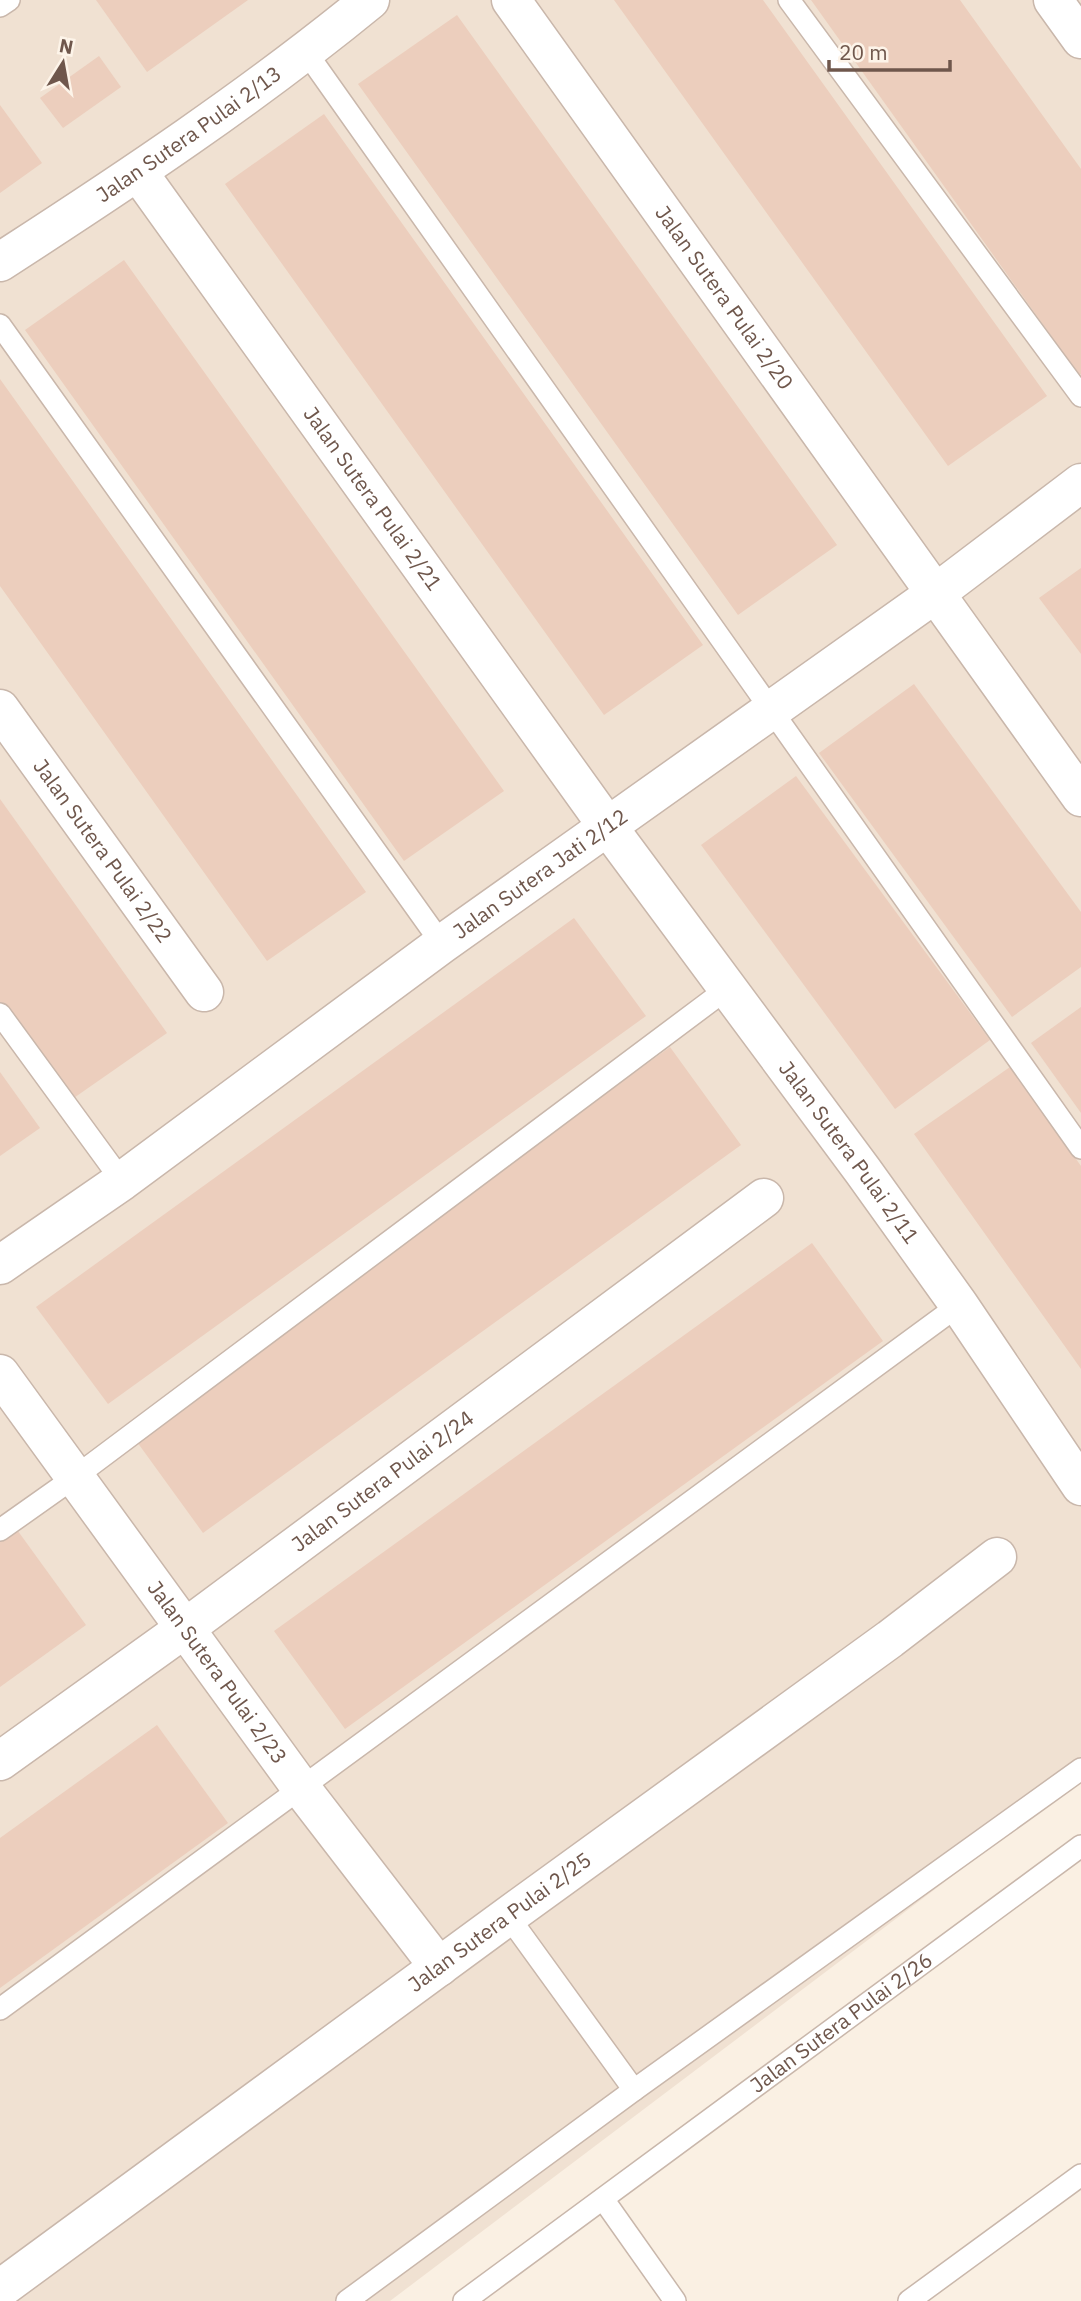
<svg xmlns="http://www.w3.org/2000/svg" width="1081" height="2301" viewBox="0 0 1081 2301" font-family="'IBM Plex Sans',sans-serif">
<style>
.residential{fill:#f0e1d2}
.building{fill:#eccebd}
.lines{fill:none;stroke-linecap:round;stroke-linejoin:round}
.service-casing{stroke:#c9b7ab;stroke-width:24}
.minor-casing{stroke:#c9b7ab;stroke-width:41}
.service{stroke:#fff;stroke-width:21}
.minor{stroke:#fff;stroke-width:38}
.labels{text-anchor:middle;stroke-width:5;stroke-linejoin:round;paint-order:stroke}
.street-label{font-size:21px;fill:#6f574c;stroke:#fdf4e9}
</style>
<rect width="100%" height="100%" fill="#faf0e3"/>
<path class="residential" d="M0,0H1081V1779L390,2301H0Z"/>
<g class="building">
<path d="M96,0H248L147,72Z"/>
<path d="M614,0H763L1047,396L948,466Z"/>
<path d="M811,0H960L1081,169V374L1079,375Z"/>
<path d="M457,15L837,545L738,615L358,84Z"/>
<path d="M99,56L121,87L63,128L40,98Z"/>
<path d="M0,105L42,163L0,193Z"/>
<path d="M324,114L703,645L604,715L225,184Z"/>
<path d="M124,260L504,791L404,861L25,330Z"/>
<path d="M0,379L366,892L267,961L0,586Z"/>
<path d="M1081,568V654L1039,598Z"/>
<path d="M914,684L1081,912V967L1012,1017L819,753Z"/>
<path d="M796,776L990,1040L895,1109L701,845Z"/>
<path d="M0,799L167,1033L68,1102L0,1007Z"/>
<path d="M574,918L646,1016L108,1404L36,1307Z"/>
<path d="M1081,1007V1113L1031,1043Z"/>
<path d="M670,1047L741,1145L203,1533L132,1435Z"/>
<path d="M1010,1067L1081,1166V1369L914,1134Z"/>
<path d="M0,1072L40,1128L0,1156Z"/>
<path d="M812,1243L883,1341L345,1729L274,1631Z"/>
<path d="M15,1527L86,1625L0,1687V1538Z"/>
<path d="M157,1725L228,1823L0,1988V1838Z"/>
</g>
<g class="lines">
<defs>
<g id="service">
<path d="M789,0L1081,396"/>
<path d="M0,6L9,0"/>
<path d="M306,52L1081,1148"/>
<path d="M0,325L442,944"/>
<path d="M0,1014L122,1181"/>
<path d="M0,1530L75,1477L728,988"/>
<path d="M508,1916L634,2090"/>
<path d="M0,2009L959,1305"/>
<path d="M603,2199L675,2301"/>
<path d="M347,2301L634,2090L1081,1769"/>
<path id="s1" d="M464,2301L1081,1846"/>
<path d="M909,2301L1081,2175"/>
</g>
<g id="minor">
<path id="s2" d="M511,0L1081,797"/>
<path d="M1053,0L1081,39"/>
<path id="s3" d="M138,172L608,827L863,1171L959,1305L1081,1486"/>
<path id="s4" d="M0,262C127,180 253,96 370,0"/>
<path id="s5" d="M0,709L204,992"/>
<path id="s6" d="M0,1265L122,1181L442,944L936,593L1081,483"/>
<path id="s7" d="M0,1374L301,1788L439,1967"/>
<path id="s8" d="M0,1761L184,1629L764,1198"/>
<path id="s9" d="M0,2289L508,1916L890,1639L997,1557"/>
</g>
</defs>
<use href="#service" class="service-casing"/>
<use href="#minor" class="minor-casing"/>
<use href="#service" class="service"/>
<use href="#minor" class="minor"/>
</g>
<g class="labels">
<g class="street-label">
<text dy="7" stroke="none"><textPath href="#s4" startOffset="228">Jalan Sutera Pulai 2/13</textPath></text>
<text dy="7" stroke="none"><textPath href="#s2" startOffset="366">Jalan Sutera Pulai 2/20</textPath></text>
<text dy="7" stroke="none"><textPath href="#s3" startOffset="402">Jalan Sutera Pulai 2/21</textPath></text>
<text dy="7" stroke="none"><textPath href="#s5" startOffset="175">Jalan Sutera Pulai 2/22</textPath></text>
<text dy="7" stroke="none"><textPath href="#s6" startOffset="667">Jalan Sutera Jati 2/12</textPath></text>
<text dy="7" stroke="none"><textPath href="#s3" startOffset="1211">Jalan Sutera Pulai 2/11</textPath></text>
<text dy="7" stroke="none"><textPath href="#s8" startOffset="474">Jalan Sutera Pulai 2/24</textPath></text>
<text dy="7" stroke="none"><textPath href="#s7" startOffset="369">Jalan Sutera Pulai 2/23</textPath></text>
<text dy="7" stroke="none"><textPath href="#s9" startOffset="620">Jalan Sutera Pulai 2/25</textPath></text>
<text dy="7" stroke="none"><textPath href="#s1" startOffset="469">Jalan Sutera Pulai 2/26</textPath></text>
</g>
</g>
<g transform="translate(63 63) rotate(11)" stroke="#fdf4e9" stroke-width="5" paint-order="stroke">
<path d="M0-5L12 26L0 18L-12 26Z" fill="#6f574c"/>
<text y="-10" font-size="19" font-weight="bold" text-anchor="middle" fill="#6f574c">N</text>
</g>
<path d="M829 60v10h121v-10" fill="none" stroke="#6f574c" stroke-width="3.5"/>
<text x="839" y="60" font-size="21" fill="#6f574c" stroke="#fdf4e9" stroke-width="5" paint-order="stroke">20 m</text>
</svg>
